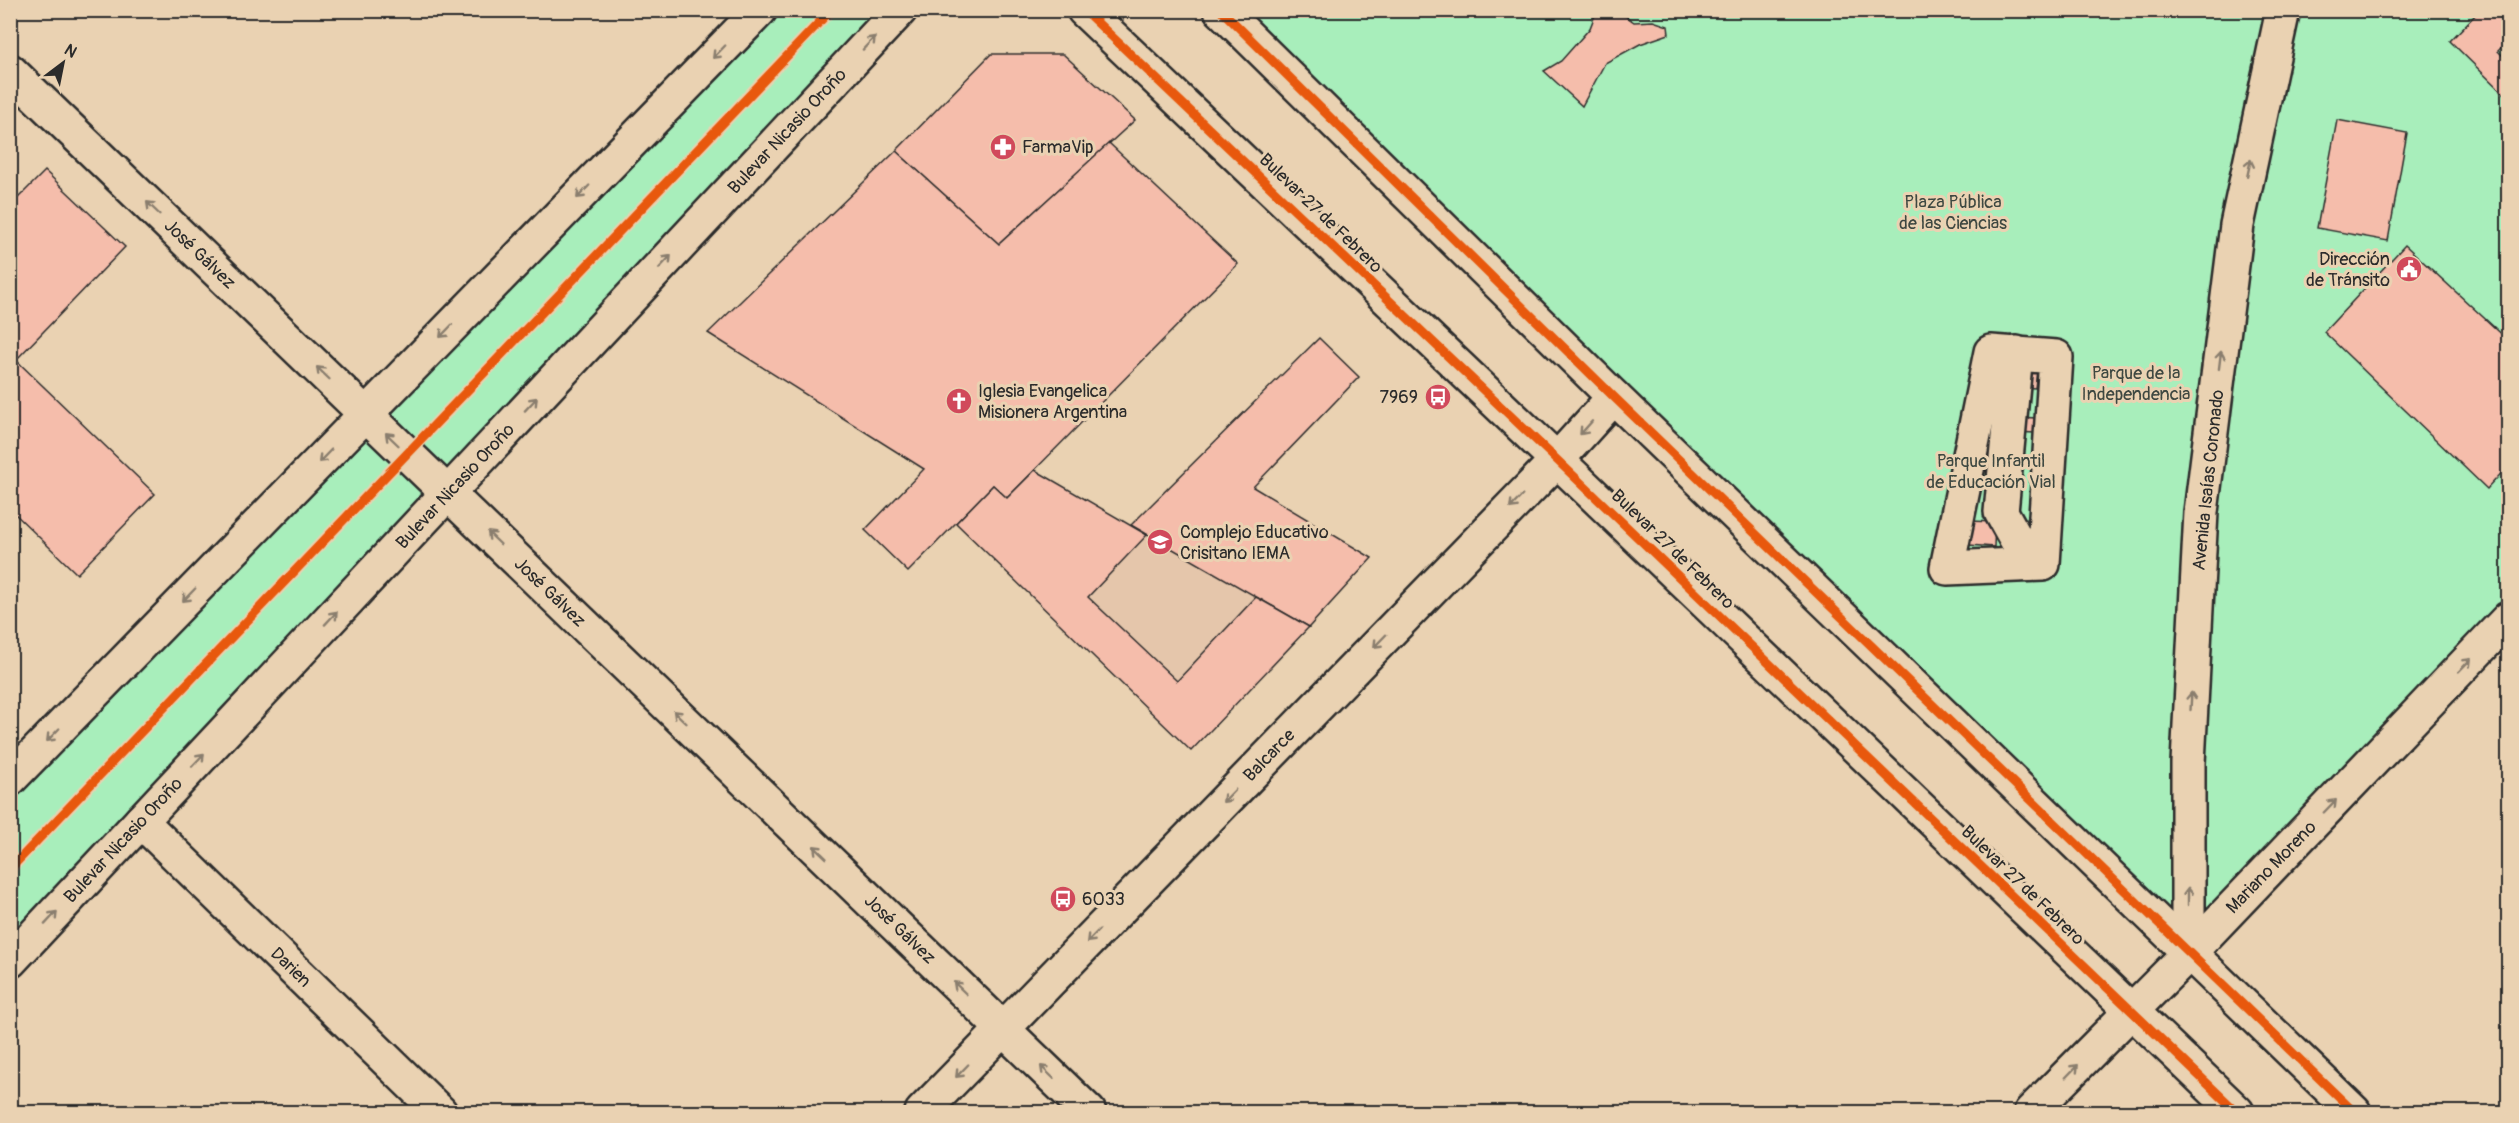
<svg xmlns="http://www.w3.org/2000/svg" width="2519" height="1123" viewBox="0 0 2519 1123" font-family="Pangolin,sans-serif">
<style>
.built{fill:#e5c6ab}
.green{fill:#a8eebb;stroke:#6a8c73;stroke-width:1.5}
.building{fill:#f5bdab;stroke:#2b2b2b;stroke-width:1.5}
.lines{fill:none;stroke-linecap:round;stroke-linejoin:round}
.minor-casing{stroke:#2b2b2b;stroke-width:38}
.major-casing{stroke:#2b2b2b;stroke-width:38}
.minor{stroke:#ead2b2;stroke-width:33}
.major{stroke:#ead2b2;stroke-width:33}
.cycleway-casing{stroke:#ead2b2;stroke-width:13}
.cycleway{stroke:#e8590c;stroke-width:9}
.oneway{stroke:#8a7e6e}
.labels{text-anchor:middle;stroke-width:6;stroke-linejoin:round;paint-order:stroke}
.street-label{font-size:18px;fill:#2b2b2b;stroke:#ead2b2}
.poi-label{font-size:18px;fill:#2b2b2b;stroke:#ead2b2;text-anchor:start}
.park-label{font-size:18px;fill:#3e4841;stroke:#ead2b2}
</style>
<rect width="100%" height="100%" fill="#ead2b2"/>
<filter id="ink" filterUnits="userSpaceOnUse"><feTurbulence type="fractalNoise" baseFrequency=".0167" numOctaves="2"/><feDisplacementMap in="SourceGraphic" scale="12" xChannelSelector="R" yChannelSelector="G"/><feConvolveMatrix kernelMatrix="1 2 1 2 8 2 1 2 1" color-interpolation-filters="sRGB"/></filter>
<g filter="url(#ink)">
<path class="built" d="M1319,338L1359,377L1254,487L1372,558L1191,751L956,523L993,485L1007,498L1035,470L1131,525Z"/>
<g class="green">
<path d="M760,11H900L11,961V779Z"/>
<path d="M1221,11H2508V619L2188,954Z"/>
</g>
<g class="building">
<path d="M1597,10H1617L1634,22L1653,21L1668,26L1669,34L1640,44L1605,63L1582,106L1544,71L1561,61L1576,44L1590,28Z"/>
<path d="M2480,10H2508V41L2498,51L2508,61V98L2450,41Z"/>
<path d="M991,54H1063L1135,120L999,244L896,151Z"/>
<path d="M2337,120L2407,133L2388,241L2317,228Z"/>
<path d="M1109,143L1238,264L1007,498L993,485L908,572L865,530L924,469L708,333L896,151L999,244Z"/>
<path d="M45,171L125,247L16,360L155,494L77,574L10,509V206Z"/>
<path d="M2405,245L2508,340V466L2487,489L2324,332Z"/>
<path d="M1319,338L1359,377L1253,487L1372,558L1309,627L1131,525Z"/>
<path d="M2024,370L2037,371L2035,388L2022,387Z"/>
<path d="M2017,417L2036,418L2035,433L2016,432Z"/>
<path d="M1035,470L1147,535L1088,597L1177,681L1256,597L1309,627L1191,751L956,523L993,485L1007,498Z"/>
<path d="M1970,521L1995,522L1994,547L1969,545Z"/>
</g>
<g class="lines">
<defs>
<g id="minor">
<path d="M10,71L1089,1112"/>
<path d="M1991,352L2056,357L2043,564L1947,568Z"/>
<path d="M2016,353L2001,512L2030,564"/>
<path d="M141,821L440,1112"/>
<path d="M2188,954V763L2201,512L2237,225L2283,10"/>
<path d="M922,1112L1557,460L1614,397"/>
<path d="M2031,1112L2188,954L2508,619"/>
</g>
<g id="major">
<path d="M1084,10L1557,460L2237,1112"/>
<path d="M1221,10L1614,397L2354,1112"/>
<path d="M10,779L760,10"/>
<path d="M10,961L900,10"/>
</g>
</defs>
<use href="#minor" class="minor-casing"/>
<use href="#major" class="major-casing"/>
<use href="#minor" class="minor"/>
<use href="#major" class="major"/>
<defs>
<g id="cycleway">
<path d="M1084,10L1557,460L2237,1112"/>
<path d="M1221,10L1614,397L2354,1112"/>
<path d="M10,869L831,10"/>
</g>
</defs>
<use href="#cycleway" class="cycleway-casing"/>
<use href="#cycleway" class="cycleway"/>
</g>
<defs><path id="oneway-shaft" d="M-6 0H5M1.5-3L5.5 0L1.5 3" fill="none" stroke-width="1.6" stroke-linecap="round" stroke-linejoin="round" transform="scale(1.5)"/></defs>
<g class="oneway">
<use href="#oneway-shaft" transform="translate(869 43) rotate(-47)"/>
<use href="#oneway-shaft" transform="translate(719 52) rotate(134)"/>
<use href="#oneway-shaft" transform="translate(2249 168) rotate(-78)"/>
<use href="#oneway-shaft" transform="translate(583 192) rotate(134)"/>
<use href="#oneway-shaft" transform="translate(153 208) rotate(-136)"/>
<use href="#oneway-shaft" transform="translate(665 262) rotate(-47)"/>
<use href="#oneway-shaft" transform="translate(446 331) rotate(134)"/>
<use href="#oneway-shaft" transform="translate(2220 360) rotate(-83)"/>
<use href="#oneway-shaft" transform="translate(323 373) rotate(-136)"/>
<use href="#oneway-shaft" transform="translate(531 404) rotate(-47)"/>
<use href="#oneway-shaft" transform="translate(1586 428) rotate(132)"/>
<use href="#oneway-shaft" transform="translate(392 439) rotate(-136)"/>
<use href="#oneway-shaft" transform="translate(325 456) rotate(134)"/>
<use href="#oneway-shaft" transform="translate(1516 502) rotate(134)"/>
<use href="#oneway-shaft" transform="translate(494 538) rotate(-136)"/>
<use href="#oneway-shaft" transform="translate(189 595) rotate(134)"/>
<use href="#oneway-shaft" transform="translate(331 618) rotate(-47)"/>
<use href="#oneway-shaft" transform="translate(1380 641) rotate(134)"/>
<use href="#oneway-shaft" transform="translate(2465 665) rotate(-46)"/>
<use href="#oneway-shaft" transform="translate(2191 701) rotate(-87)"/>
<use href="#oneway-shaft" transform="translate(680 717) rotate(-136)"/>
<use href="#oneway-shaft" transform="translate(53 735) rotate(134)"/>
<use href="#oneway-shaft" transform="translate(198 760) rotate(-47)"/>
<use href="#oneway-shaft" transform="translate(1229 796) rotate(134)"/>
<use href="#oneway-shaft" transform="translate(2330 806) rotate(-46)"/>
<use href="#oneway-shaft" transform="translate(820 852) rotate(-136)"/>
<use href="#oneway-shaft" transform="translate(2188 896) rotate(-90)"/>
<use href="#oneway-shaft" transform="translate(51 918) rotate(-47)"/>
<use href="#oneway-shaft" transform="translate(1093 936) rotate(134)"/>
<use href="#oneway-shaft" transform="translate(960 988) rotate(-136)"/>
<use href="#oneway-shaft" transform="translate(962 1071) rotate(134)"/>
<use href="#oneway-shaft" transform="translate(2072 1071) rotate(-46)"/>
<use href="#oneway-shaft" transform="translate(1047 1072) rotate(-136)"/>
</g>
</g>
<defs>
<symbol id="pharmacy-disc" viewBox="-11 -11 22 22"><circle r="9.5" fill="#d1495b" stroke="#ead2b2"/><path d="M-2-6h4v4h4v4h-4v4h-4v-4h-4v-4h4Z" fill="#fff"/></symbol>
<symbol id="civic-disc" viewBox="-11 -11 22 22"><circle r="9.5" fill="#d1495b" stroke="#ead2b2"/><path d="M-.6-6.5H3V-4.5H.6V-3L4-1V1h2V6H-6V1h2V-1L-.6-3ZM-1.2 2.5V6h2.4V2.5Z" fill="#fff"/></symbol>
<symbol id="bus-disc" viewBox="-11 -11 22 22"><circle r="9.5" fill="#d1495b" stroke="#ead2b2"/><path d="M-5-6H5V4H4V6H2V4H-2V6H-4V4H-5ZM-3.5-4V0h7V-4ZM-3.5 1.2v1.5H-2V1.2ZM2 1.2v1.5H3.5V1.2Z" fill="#fff"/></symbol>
<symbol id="church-disc" viewBox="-11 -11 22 22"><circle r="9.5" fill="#d1495b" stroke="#ead2b2"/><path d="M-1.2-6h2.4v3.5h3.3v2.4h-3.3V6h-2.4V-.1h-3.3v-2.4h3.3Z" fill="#fff"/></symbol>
<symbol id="school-disc" viewBox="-11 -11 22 22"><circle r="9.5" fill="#d1495b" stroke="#ead2b2"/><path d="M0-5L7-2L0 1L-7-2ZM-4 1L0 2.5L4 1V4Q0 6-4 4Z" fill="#fff"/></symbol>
</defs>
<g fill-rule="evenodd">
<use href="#pharmacy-disc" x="988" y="132" width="30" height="30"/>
<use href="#civic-disc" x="2394" y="254" width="30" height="30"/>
<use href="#bus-disc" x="1423" y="382" width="30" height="30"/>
<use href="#church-disc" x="944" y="386" width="30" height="30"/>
<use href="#school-disc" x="1145" y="527" width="30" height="30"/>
<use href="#bus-disc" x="1048" y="884" width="30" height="30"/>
</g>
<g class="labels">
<g class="street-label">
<text transform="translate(787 131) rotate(-47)" y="6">Bulevar Nicasio Oroño</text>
<text transform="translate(1321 213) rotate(44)" y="6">Bulevar 27 de Febrero</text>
<text transform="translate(200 254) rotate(44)" y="6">José Gálvez</text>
<text transform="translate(2208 480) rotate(-84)" y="6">Avenida Isaías Coronado</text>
<text transform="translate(455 486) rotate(-47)" y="6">Bulevar Nicasio Oroño</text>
<text transform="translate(1673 549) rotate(44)" y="6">Bulevar 27 de Febrero</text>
<text transform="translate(550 592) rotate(44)" y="6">José Gálvez</text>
<text transform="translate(1269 755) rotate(-46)" y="6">Balcarce</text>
<text transform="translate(123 840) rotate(-47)" y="6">Bulevar Nicasio Oroño</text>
<text transform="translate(2271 867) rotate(-46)" y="6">Mariano Moreno</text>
<text transform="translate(2023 885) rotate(44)" y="6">Bulevar 27 de Febrero</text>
<text transform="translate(900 929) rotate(44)" y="6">José Gálvez</text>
<text transform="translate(291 967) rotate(44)" y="6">Darien</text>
</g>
<g class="poi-label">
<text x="1022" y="153">FarmaVip</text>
<text x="2390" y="265" text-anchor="end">Dirección<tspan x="2390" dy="21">de Tránsito</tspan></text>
<text x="978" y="397">Iglesia Evangelica<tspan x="978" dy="21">Misionera Argentina</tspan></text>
<text x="1418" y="403" text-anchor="end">7969</text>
<text x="1180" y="538">Complejo Educativo<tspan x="1180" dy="21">Crisitano IEMA</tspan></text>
<text x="1082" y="905">6033</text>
</g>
<g class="park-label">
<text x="1953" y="208">Plaza Pública<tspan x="1953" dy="21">de las Ciencias</tspan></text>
<text x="2136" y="379">Parque de la<tspan x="2136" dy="21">Independencia</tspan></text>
<text x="1991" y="467">Parque Infantil<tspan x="1991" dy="21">de Educación Vial</tspan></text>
</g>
</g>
<rect width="2519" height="1123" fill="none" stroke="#ead2b2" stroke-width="36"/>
<rect x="18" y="18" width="2483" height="1087" fill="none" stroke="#2b2b2b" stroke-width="2" filter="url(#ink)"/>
<g transform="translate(63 63) rotate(32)" stroke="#ead2b2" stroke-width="4.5" paint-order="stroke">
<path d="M0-4.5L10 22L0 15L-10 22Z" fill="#2b2b2b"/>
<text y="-9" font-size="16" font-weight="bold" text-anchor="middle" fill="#2b2b2b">N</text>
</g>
</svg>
